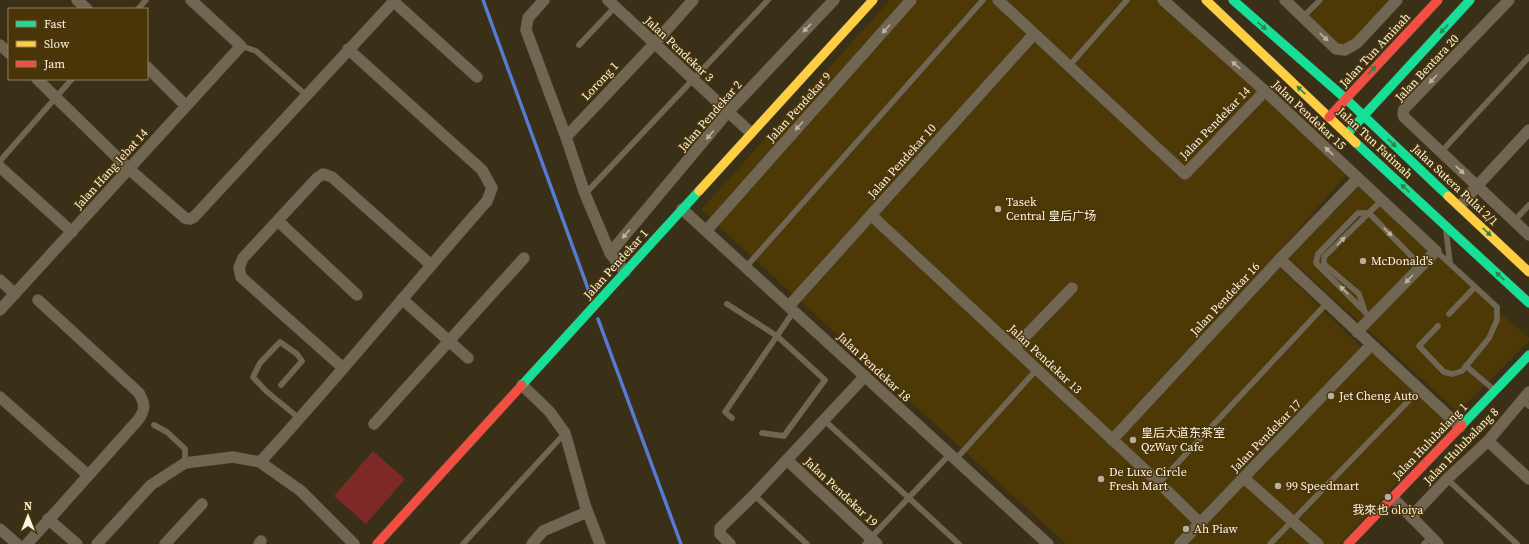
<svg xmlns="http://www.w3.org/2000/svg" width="1529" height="544" viewBox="0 0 1529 544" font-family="'Source Serif 4','Noto Sans SC',serif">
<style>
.built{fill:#4d3906}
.green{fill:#7d2928}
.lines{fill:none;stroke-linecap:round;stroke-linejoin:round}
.stream{stroke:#537dd5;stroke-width:3.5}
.lane-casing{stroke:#504838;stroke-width:6}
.street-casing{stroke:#504838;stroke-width:12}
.fast-casing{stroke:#504838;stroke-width:10}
.slow-casing{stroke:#504838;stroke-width:10}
.jam-casing{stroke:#504838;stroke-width:10}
.lane{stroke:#706651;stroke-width:5.5}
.street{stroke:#706651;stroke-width:11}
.fast{stroke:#16e098;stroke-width:9}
.slow{stroke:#ffcf43;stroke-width:9}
.jam{stroke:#f24e42;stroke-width:9}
.oneway{fill:#328249}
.oneway2{fill:#bdb4a1}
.poi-dot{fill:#b8ae9c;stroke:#493508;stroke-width:1.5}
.labels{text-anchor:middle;stroke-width:3;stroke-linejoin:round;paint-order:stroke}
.street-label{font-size:12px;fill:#fcf3e3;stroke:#493508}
.poi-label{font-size:12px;fill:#fcf3e3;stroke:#493508;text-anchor:start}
</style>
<rect width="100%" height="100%" fill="#3a2f17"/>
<g class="built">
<path d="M890,0H1172L1354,166L1272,260L1361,347L1173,544H1066L701,210Z"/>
<path d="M1324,0H1391L1355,39L1345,45H1339L1308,16Z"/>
<path d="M1357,184L1529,338V341L1458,412L1288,257Z"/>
<path d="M1371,351L1451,425L1340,544H1187Z"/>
</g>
<path class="green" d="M373,451L405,479L366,524L334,496Z"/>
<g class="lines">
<g class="stream">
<path d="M483,0L591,297"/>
<path d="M598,319L681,544"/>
</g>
<defs>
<g id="lane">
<path d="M138,9L146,0"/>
<path d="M1303,17L1320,0"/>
<path d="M579,45L615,7"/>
<path d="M241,46L256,51L306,95"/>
<path d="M1069,66L1127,0"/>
<path d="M1441,152L1529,57"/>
<path d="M0,161L72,79"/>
<path d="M585,194L768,0"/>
<path d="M1514,221L1529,205"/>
<path d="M1446,231L1450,263"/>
<path d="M1436,251L1497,307V320L1489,338L1462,371L1453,374L1444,372L1419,346L1438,326"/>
<path d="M746,267L983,0"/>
<path d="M727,304L777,336L825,380L786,433L784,436L762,433"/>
<path d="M1364,309L1359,294L1324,264V257L1382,200"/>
<path d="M1449,314L1475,287"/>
<path d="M1371,318L1316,263L1318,254L1358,213H1369L1421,266"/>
<path d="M1466,366L1493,389"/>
<path d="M281,385L302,361L297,354L280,342L260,363L253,377L266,391L300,419"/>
<path d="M1522,399L1529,406"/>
<path d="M732,418L725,412L794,311"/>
<path d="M824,420L959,544"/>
<path d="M154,425L167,432L185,449V463"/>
<path d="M956,459L1037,369"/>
<path d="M1447,479L1517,544"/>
<path d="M1159,483L1327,303"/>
<path d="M754,495L807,544"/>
<path d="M463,544L565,433"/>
<path d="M865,544L950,454"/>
<path d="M1270,544L1420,389"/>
<path d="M1424,544L1431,537"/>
</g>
<g id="street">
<path d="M77,0L87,9"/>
<path d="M544,0L528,18L526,30L566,137L585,194L610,253L625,272"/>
<path d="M608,0L751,133"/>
<path d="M998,0L1185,174L1265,91"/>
<path d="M1163,0L1265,91L1436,251L1357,332"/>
<path d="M1285,0L1336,49L1345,50L1357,43L1397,0"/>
<path d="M1509,0L1404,109L1403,114L1404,117L1529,235"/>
<path d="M393,1L477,77"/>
<path d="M0,45L9,53"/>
<path d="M147,67L186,106"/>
<path d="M37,79L129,169L185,218L190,219L194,217L395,0"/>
<path d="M566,137L654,44L693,0"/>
<path d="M0,167L72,232"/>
<path d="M1460,206L1477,186L1529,130"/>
<path d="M682,209L1048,544"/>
<path d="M871,215L1159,483L1200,523"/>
<path d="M278,221L357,295"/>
<path d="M706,231L911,0"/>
<path d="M610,253L728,112L834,0"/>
<path d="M1280,259L1460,427"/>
<path d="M0,280L15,294"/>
<path d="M402,299L468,358"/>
<path d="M789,306L1034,34"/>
<path d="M0,310L241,46L191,0"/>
<path d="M1014,348L1072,288"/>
<path d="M343,368L241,277L239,268L243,258L317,178L323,174L332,177L431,265"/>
<path d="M522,385L549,411L565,433L585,505L600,544"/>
<path d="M0,397L88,475"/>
<path d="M374,424L524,258"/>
<path d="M1112,440L1280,259L1358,178"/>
<path d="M1488,441L1529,479"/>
<path d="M787,460L877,544"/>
<path d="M260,462C338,378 411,287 487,201L492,188L482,170L348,49"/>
<path d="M1244,478L1318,544"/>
<path d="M1393,498L1438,544"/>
<path d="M1411,517L1447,479L1488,441L1529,392"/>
<path d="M48,519L77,544"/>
<path d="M0,529L17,544"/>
<path d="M27,544L138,420C146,409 145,404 139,393L38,300"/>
<path d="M97,544L151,485L185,463L233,457L260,462L301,491L354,544"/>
<path d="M165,544L202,504"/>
<path d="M259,544L261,541"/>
<path d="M532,544L543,531L587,512"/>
<path d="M730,544L720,534V528L754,495L865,376"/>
<path d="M1180,544L1371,345"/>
</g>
<g id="fast">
<path d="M1233,0L1346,99L1448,196"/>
<path d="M1347,134L1470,0"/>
<path d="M1356,143L1529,303"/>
<path d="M522,385L699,191"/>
<path d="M1462,425L1529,355"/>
</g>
<g id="slow">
<path d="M1206,0L1356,143"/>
<path d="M699,191L873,0"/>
<path d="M1448,196L1529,272"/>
</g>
<g id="jam">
<path d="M1329,117L1438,0"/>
<path d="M377,544L522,385"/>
<path d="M1348,544L1462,425"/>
</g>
</defs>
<use href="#lane" class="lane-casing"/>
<use href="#street" class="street-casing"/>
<use href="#fast" class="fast-casing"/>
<use href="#slow" class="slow-casing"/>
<use href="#jam" class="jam-casing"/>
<use href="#lane" class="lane"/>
<use href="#street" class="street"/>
<use href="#fast" class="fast"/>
<use href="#slow" class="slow"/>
<use href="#jam" class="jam"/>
</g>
<defs><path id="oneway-solid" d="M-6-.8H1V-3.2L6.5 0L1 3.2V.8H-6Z"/></defs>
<g class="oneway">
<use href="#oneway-solid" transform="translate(1262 26) rotate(41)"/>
<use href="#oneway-solid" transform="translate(1444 29) rotate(133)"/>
<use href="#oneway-solid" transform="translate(1372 70) rotate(-47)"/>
<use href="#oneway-solid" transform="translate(1301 90) rotate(-137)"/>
<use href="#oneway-solid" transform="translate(1392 143) rotate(43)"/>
<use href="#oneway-solid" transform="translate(1405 188) rotate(-137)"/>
<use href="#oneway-solid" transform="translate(1487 232) rotate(43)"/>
<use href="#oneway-solid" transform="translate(1500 276) rotate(-137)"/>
</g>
<g class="oneway2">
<use href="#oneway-solid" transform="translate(807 28) rotate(133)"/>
<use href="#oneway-solid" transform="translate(886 29) rotate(132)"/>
<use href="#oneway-solid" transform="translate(1324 37) rotate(44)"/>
<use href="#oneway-solid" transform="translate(1236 65) rotate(-138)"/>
<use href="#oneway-solid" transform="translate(1433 79) rotate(134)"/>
<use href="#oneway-solid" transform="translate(799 126) rotate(132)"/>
<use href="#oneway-solid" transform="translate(710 135) rotate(130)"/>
<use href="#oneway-solid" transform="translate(1329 151) rotate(-137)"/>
<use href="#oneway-solid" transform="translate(1460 170) rotate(43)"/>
<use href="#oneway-solid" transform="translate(1388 232) rotate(45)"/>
<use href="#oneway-solid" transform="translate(626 234) rotate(130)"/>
<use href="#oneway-solid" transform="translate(1341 241) rotate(-45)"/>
<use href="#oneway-solid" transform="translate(1409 279) rotate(134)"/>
<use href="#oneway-solid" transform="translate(1344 290) rotate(-135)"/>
</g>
<g class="poi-dot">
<circle cx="998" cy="209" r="4"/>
<circle cx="1363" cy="261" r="4"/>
<circle cx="1331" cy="396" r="4"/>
<circle cx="1133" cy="440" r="4"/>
<circle cx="1101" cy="479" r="4"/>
<circle cx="1278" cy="486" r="4"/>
<circle cx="1388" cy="497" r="4"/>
<circle cx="1186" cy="529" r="4"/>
</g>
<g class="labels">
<g class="street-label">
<text transform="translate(679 49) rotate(43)" y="4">Jalan Pendekar 3</text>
<text transform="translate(1375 50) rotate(-47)" y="4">Jalan Tun Aminah</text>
<text transform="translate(1427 68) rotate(-47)" y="4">Jalan Bentara 20</text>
<text transform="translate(600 81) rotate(-47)" y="4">Lorong 1</text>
<text transform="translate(799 107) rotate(-48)" y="4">Jalan Pendekar 9</text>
<text transform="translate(1309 115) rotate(43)" y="4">Jalan Pendekar 15</text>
<text transform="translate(710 116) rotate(-49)" y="4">Jalan Pendekar 2</text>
<text transform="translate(1215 123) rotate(-46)" y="4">Jalan Pendekar 14</text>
<text transform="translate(1375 143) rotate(43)" y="4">Jalan Tun Fatimah</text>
<text transform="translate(902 161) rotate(-48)" y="4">Jalan Pendekar 10</text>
<text transform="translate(111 169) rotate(-48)" y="4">Jalan Hang Jebat 14</text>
<text transform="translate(1455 185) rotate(43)" y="4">Jalan Sutera Pulai 2/1</text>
<text transform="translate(616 264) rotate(-48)" y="4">Jalan Pendekar 1</text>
<text transform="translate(1225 299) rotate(-47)" y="4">Jalan Pendekar 16</text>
<text transform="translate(1045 359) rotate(43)" y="4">Jalan Pendekar 13</text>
<text transform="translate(874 367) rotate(43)" y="4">Jalan Pendekar 18</text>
<text transform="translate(1266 436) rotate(-46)" y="4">Jalan Pendekar 17</text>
<text transform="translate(1430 441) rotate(-46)" y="4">Jalan Hulubalang 1</text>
<text transform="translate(1461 446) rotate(-46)" y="4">Jalan Hulubalang 8</text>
<text transform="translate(841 492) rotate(43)" y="4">Jalan Pendekar 19</text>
</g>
<g class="poi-label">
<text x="1006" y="206">Tasek<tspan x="1006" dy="14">Central 皇后广场</tspan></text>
<text x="1371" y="265">McDonald's</text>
<text x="1339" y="400">Jet Cheng Auto</text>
<text x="1141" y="437">皇后大道东茶室<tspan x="1141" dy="14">QzWay Cafe</tspan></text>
<text x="1109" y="476">De Luxe Circle<tspan x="1109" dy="14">Fresh Mart</tspan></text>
<text x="1286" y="490">99 Speedmart</text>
<text x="1388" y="514" text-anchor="middle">我來也 oloiya</text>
<text x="1194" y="533">Ah Piaw</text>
</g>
</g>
<rect x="8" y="8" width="140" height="72" fill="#493508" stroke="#918160"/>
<rect x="16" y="21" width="20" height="6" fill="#16e098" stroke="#918160"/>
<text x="44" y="28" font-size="12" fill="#fcf3e3">Fast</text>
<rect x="16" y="41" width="20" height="6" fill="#ffcf43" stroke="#918160"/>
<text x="44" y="48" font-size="12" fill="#fcf3e3">Slow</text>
<rect x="16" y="61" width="20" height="6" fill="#f24e42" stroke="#918160"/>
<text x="44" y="68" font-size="12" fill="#fcf3e3">Jam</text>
<g transform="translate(28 516)" stroke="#493508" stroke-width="3" paint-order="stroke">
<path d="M0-3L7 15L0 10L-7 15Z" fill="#fcf3e3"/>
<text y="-6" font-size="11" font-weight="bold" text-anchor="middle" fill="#fcf3e3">N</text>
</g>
</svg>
